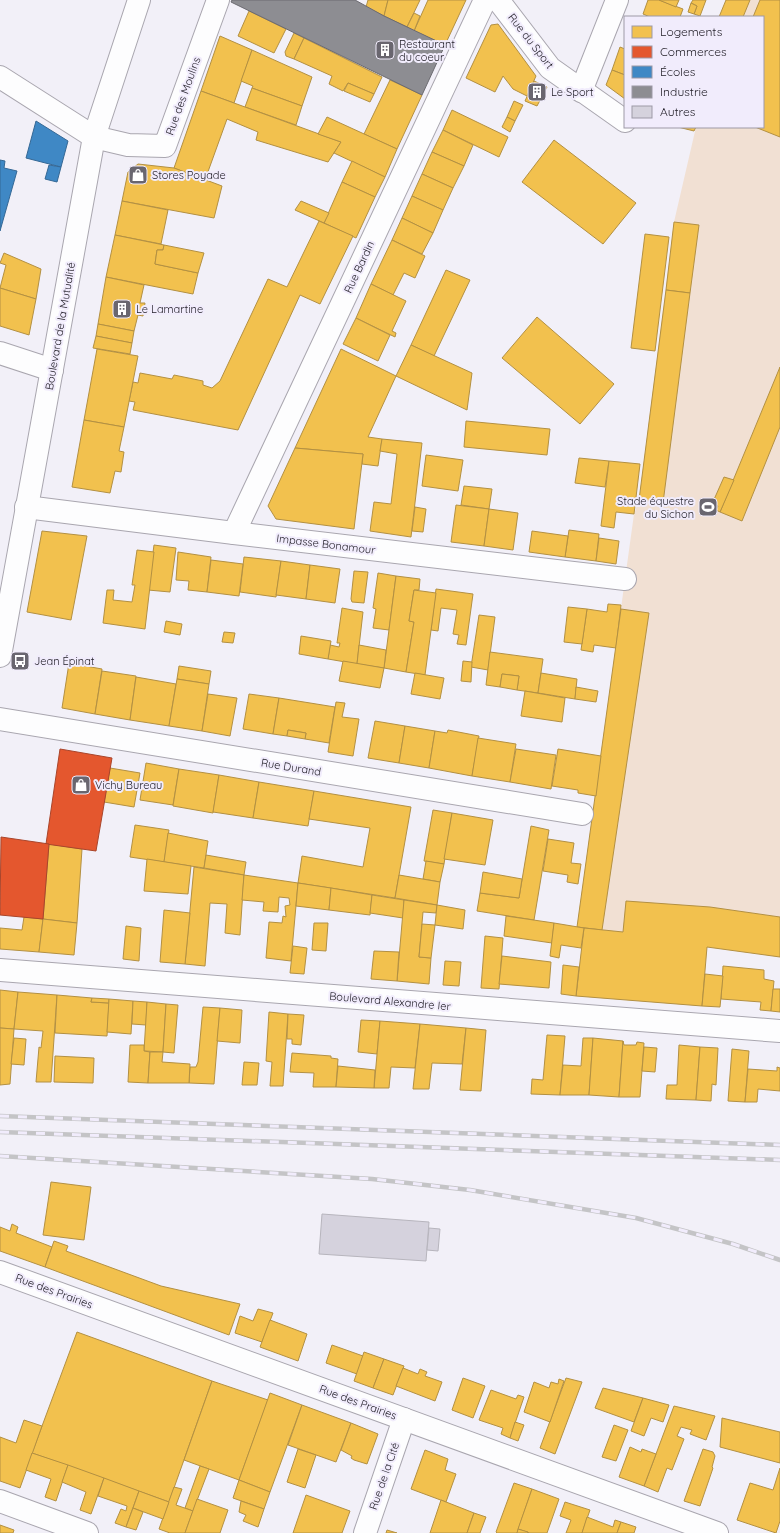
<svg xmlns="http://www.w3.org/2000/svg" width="780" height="1533" viewBox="0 0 780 1533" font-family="Quicksand,sans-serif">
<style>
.green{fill:#f1e0d3}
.homes{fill:#f2c14e;stroke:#b39042}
.shops{fill:#e4572e;stroke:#a9452b}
.schools{fill:#3f88c5;stroke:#356895}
.industry{fill:#8d8d92;stroke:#6c6b71}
.building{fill:#d5d2dd;stroke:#b7b5bd}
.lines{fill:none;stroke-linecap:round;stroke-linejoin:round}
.minor-casing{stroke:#a9a6af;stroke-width:24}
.minor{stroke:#fdfdfe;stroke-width:22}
.rail-casing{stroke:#c4c4c6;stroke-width:4.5}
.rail{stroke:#f1ecfc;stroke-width:3;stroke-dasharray:9;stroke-linecap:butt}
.labels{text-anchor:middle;stroke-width:4;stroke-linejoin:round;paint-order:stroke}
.street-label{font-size:11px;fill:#1f1c25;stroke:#f1ecfc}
.poi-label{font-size:11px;fill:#1f1c25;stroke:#f1ecfc;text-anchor:start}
</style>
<rect width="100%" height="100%" fill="#f2f0f8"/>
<path class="green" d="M750,0H780V957L707,947L702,1006L576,996L584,928L577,927L634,514L639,500L674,222L696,127H763V17H743Z"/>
<g class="homes">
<path d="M368,0H388L384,16L366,7Z"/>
<path d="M388,0H420L407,27L384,16Z"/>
<path d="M428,0H466L445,45L414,31Z"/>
<path d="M648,0H659L683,9L680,17H650L643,14Z"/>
<path d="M659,0H679L676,7Z"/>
<path d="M693,0H706L700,16L694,14L697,6L691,3Z"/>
<path d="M726,0H750L743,17H719Z"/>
<path d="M760,0H780V137L755,127H763V17H753Z"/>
<path d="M691,3L697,6L694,14L688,12Z"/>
<path d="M249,11L286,29L274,53L238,36Z"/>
<path d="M414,13L420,16L414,31L407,27Z"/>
<path d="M498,24L536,76L527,96L513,89L503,76L495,92L466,78L491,25Z"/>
<path d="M294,33L304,38L294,59L286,56L285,52Z"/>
<path d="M220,36L252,50L234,103L201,91Z"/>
<path d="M304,38L382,77L374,94L348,83L343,91L329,84L332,76L294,59Z"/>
<path d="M620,47L625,49V75L612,70Z"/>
<path d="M252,50L312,77L302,106L252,88L253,86L241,81Z"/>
<path d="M612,70L625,75V99L606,85Z"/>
<path d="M390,80L422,95L397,149L364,134Z"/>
<path d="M534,81L547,87L537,106L525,101Z"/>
<path d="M348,83L374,94L370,102L344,91Z"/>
<path d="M252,88L302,106L296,125L245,107Z"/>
<path d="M201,91L245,107L341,142L328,162L256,140L258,132L227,119L205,180L174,168Z"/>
<path d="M514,101L523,105L515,121L507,117Z"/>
<path d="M452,110L508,137L499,157L443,130Z"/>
<path d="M327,117L397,149L385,177L334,153L341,142L318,134Z"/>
<path d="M507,117L515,121L510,132L502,127Z"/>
<path d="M678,127H696L694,131Z"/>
<path d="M443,130L473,145L464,166L432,152Z"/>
<path d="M554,140L636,203L603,244L522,182Z"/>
<path d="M432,152L464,166L453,188L422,174Z"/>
<path d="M352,161L385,177L375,197L342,182Z"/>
<path d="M138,164L174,168L222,186L214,218L122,201L128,172Z"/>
<path d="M422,174L453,188L443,210L412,196Z"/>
<path d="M342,182L375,197L356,238L324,223Z"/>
<path d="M412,196L443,210L433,233L402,218Z"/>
<path d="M122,201L168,210L161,244L115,235Z"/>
<path d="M301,201L329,213L324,223L295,210Z"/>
<path d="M402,218L433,233L422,254L392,240Z"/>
<path d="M319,221L353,236L320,304L300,295L238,430L133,410L135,402L129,401L133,382L138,383L140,373L172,379L174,375L203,381V385L212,388L220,381L268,279L287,287Z"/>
<path d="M674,222L699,225L690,293L666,290Z"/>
<path d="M645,234L669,237L655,351L631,348Z"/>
<path d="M115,235L164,245L163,250H157L155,264L198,273L193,294L106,277Z"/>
<path d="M392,240L425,256L415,278L404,273L393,295L371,284Z"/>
<path d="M164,245L204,253L198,273L155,264L157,250H163Z"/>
<path d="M4,253L41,269L36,299L0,288L6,265L0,263Z"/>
<path d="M446,270L470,280L434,356L411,345Z"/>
<path d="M106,277L144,285L140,303H145L143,316L138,315L134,331L98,324Z"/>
<path d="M371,284L406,301L392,331L396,333L395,337L356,318Z"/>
<path d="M0,288L36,299L29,335L0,326Z"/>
<path d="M666,290L690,293L663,503L639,500Z"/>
<path d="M537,317L614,384L580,424L502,358Z"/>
<path d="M356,318L390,335L378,361L343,344Z"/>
<path d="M98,324L134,331L132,343L96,336Z"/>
<path d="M96,336L132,343L130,354L93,348Z"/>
<path d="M411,345L472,373L467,410L396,376Z"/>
<path d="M97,349L138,356L124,427L84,420Z"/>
<path d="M341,349L396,376L368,437L382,439L378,466L362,464L363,454L295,448Z"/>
<path d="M780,367V427L742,521L720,512Z"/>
<path d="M84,420L124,427L119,451L124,452L121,472L115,471L110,493L72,487Z"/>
<path d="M466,421L550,429L547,455L464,447Z"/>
<path d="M382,439L422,443L411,537L370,531L374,502L391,504L397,454L380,451Z"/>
<path d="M295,448L363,454L354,529L276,519L268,506Z"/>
<path d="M426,455L463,460L458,491L422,486Z"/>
<path d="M579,458L609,461L605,487L575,483Z"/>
<path d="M609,461L640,464L634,514L616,512L614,528L601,526Z"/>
<path d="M724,477L734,480L720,512L716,510L718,506L712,504Z"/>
<path d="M464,486L492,489L489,509L461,505Z"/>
<path d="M456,505L489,509L484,546L451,542Z"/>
<path d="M415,507L426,509L423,532L412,531Z"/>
<path d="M489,509L518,513L513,550L484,546Z"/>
<path d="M569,530L599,534L596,561L565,557Z"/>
<path d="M42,531L87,536L71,620L27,612Z"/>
<path d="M532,531L568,536L565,557L529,552Z"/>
<path d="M599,538L619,541L616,564L596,561Z"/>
<path d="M154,545L176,548L170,592L148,590Z"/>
<path d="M137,550L154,552L145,629L103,623L107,590H114L113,600L132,602L135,585H132Z"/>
<path d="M178,552L211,557L207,592L188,590L189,581L176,580Z"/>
<path d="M244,557L281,561L276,597L240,592Z"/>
<path d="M211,560L243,564L239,596L207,592Z"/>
<path d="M281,561L310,565L306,599L276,595Z"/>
<path d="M310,565L340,569L335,603L306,599Z"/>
<path d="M354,571L368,572L364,603L352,602L351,599Z"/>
<path d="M378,573L396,576L389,630L373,628L376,609L373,608Z"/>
<path d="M396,576L420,579L419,590H414L409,621L414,622L406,672L384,668Z"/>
<path d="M436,589L473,594L466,645L457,644L459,635L453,634L457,610L441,608L438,631L431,630Z"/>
<path d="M414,590L436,593L425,675L406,672L414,622L409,621Z"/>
<path d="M608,604L621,605L616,648L594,645L593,652L581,650L587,609L607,612Z"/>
<path d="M568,607L587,609L582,644L564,642Z"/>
<path d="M342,608L363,612L357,664L328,659L330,645L339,647L340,643H337Z"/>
<path d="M621,609L649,613L602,930L577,927Z"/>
<path d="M479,615L495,617L488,670L471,667Z"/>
<path d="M166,621L182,624L180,635L164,632Z"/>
<path d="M224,632L235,633L233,643L222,642Z"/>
<path d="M301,636L331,641L328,659L299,654Z"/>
<path d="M359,645L386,650L384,668L357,664Z"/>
<path d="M490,652L543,659L538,693L517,690L519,676L502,674L500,687L486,685Z"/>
<path d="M343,661L384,668L380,688L339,681Z"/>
<path d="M463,661L472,662L471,682L461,681Z"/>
<path d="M69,663L102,669L95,714L62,708Z"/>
<path d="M179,666L211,671L209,684L177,679Z"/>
<path d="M102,671L136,676L130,720L95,714Z"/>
<path d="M415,673L444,678L440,699L411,694Z"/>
<path d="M541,673L577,679L575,699L538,693Z"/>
<path d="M502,674L519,676L517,690L500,687Z"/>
<path d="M136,677L176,684L169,726L130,720Z"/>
<path d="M177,679L209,684L202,731L169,726Z"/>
<path d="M576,687L598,691L596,702L575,699Z"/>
<path d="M525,691L565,698L562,722L521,716Z"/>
<path d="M208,694L237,698L230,736L202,731Z"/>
<path d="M249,694L279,698L273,734L243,729Z"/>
<path d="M279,698L335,707L329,743L305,739L306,733L288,730L287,736L273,734Z"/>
<path d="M336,702L345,703L342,717L359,719L353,756L328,752Z"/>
<path d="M375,721L405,726L399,763L368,758Z"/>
<path d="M405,726L435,731L429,768L399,763Z"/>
<path d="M288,730L306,733L305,739L287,736Z"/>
<path d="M448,730L479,736L472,776L429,768L435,731L447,733Z"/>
<path d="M478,738L516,744L510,782L472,776Z"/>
<path d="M516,749L556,755L551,789L510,782Z"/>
<path d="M558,749L601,756L596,796L578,793V790L552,786Z"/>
<path d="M146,763L179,769L173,805L140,800Z"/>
<path d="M110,768L140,773L134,807L104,802Z"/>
<path d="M179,769L219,775L213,813L173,806Z"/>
<path d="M219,775L259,782L253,818L213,812Z"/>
<path d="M259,782L314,791L308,826L253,818Z"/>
<path d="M314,791L411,807L395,898L298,883L302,856L363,867L370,828L309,819Z"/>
<path d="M433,810L452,813L444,864L424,861Z"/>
<path d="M452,813L493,820L485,865L444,859Z"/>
<path d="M135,825L169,830L164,862L130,857Z"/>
<path d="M531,826L549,830L534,920L477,911L480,893L519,898Z"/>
<path d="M168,833L208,841L204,868L164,862Z"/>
<path d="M548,839L574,843L571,863L581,864L578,884L567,882L568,875L543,871Z"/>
<path d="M49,844L82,849L77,923L43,919Z"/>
<path d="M206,855L246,862L244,875L204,868Z"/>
<path d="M147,859L191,866L188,894L144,891Z"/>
<path d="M426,861L444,864L440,882L423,879Z"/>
<path d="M194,867L244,875L240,935L225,933L227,904L210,903L205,966L185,964Z"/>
<path d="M483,872L522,879L519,898L480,893Z"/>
<path d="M244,875L298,883L291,961L266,958L269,922L282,923L283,916L286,917L285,906L290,905L289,898L279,897L278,912L263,911L264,902L242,900Z"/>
<path d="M399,875L440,882L437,905L395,898Z"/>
<path d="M298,883L331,888L329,910L296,906Z"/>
<path d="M331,888L372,895L370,915L329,910Z"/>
<path d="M372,895L404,900L403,918L370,913Z"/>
<path d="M404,900L437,905L436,913L423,912L419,957L431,958L429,984L397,981Z"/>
<path d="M626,901L710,907L780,917V957L707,947L702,1006L576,996L584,928L623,932Z"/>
<path d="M437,905L465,910L463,929L435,925Z"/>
<path d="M164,910L190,913L185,964L160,962Z"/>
<path d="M506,916L554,923L552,943L504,936Z"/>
<path d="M24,917L43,919L39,952L0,949V928L22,930Z"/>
<path d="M43,919L77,923L74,955L39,952Z"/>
<path d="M314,923H328L326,951L312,950Z"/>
<path d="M554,923L584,928L581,948L561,945L559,958L550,956Z"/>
<path d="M422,924L435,925L431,958L419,957Z"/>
<path d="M126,926L141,928L139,961L123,959Z"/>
<path d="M485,936L503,938L499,989L481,988Z"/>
<path d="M293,946L307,948L304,974L290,973Z"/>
<path d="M374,951L399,952L397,981L371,979Z"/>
<path d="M502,956L551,962L549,988L499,984Z"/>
<path d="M445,961L461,962L459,986L443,985Z"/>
<path d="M563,965L579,967L576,996L561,994Z"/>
<path d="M723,966L764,970V979L774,981L771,1011L760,1010L761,1002L721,999Z"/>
<path d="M705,974L723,976L720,1007L702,1006Z"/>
<path d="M773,989H780V1012L771,1011Z"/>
<path d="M0,990L18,992L14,1029L0,1028Z"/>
<path d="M18,992L57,995L51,1082H36L39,1047L41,1048L43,1031L14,1029Z"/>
<path d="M57,995L92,998L91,1002L109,1003L107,1036L55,1033Z"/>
<path d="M92,998L109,999V1003L91,1002Z"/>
<path d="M109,999L133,1001L131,1034L107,1032Z"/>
<path d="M133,1001L147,1002L146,1025L132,1024Z"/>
<path d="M147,1002L166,1004L163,1052L144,1051Z"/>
<path d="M166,1004L178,1005L174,1053L163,1052Z"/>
<path d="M203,1007L220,1008L214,1084L189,1083L190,1067H196L198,1062Z"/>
<path d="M220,1008L242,1010L240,1043L217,1041Z"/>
<path d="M269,1012L288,1014L283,1086H270L272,1062L266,1061Z"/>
<path d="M288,1014L304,1015L301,1045L292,1044V1039H287Z"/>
<path d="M361,1020L380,1021L377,1054L358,1052Z"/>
<path d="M380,1021L420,1024L415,1068L391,1067L389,1088H374Z"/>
<path d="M420,1024L466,1028L462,1064L432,1063L429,1089H413Z"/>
<path d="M0,1028L14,1029L10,1084L0,1085Z"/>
<path d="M466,1028L486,1030L481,1091L460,1090Z"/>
<path d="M547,1035L565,1036L560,1095L531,1094L532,1079L543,1080Z"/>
<path d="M14,1038L26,1039L24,1065L11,1064Z"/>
<path d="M583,1038H593L589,1095H560L563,1065L581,1066Z"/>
<path d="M593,1038L623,1041L619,1097L589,1095Z"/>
<path d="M623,1041L624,1045H636L637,1042L644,1043L640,1097H619Z"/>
<path d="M130,1045H144V1051L150,1052L148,1083L128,1082Z"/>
<path d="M679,1045L700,1047L696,1100L666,1099L667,1085H677Z"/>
<path d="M644,1047L657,1048L655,1072L642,1071Z"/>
<path d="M700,1047L718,1048L716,1085L712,1084L711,1101L696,1100Z"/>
<path d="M732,1049L749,1051L745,1102L728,1101Z"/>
<path d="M150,1052H163L162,1062L190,1064L189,1083H148Z"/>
<path d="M292,1053L331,1056V1058L338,1059L336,1087H313L314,1073L290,1072Z"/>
<path d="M55,1056L94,1058L93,1083L54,1082Z"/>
<path d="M244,1062L259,1063L257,1085H242Z"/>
<path d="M338,1066L375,1070L374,1088L336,1087Z"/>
<path d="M777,1067L780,1068V1091L758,1089L757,1102H745L748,1069L777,1071Z"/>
<path d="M51,1182L91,1187L84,1240L43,1235Z"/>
<path d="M12,1224L18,1227L16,1233L52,1247L45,1267L0,1251V1227L10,1231Z"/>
<path d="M54,1241L68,1246L66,1251L161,1286L240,1304L229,1335L45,1267Z"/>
<path d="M258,1309L273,1313L262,1342L235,1333L240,1316L253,1321Z"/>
<path d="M270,1320L307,1334L298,1361L260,1347Z"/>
<path d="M77,1332L212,1381L169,1502L32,1453Z"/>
<path d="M332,1345L363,1356L357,1374L326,1363Z"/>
<path d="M364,1352L384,1359L373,1388L354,1381Z"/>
<path d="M384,1359L404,1366L393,1395L373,1388Z"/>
<path d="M403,1368L418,1374L420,1369L427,1372L425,1376L442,1382L435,1401L396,1386Z"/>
<path d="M463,1378L485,1386L473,1418L452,1410Z"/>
<path d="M566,1378L582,1382L555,1454L540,1448Z"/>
<path d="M559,1379L564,1381L550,1422L524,1412L534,1382L549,1388L551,1382L558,1384Z"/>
<path d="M212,1381L268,1400L239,1480L184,1460Z"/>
<path d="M603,1388L643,1398L634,1422L595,1408Z"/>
<path d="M491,1390L516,1399L518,1395L524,1397L510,1438L501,1434L503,1428L479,1420Z"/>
<path d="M270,1393L302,1405L270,1492L239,1480Z"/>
<path d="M643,1398L669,1405L663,1422L651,1418L644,1436L631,1431Z"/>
<path d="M302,1405L351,1423L336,1462L288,1445Z"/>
<path d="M674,1406L715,1416L706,1440L690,1434L692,1430L681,1427L677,1436L684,1439L672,1470L667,1468L658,1492L644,1486Z"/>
<path d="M722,1418L780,1432V1463L720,1447Z"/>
<path d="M24,1420L42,1426L20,1488L0,1481V1437L16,1443Z"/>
<path d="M515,1422L524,1425L518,1441L510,1438Z"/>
<path d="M351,1423L378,1434L367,1464L354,1460L351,1458L352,1456L341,1450Z"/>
<path d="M614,1425L628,1430L616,1461L602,1457Z"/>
<path d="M630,1447L641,1452L642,1449L656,1454L644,1486L619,1477Z"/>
<path d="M298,1449L316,1455L305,1488L287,1482Z"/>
<path d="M703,1449L713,1452L715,1456L712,1467L713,1468L700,1506L684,1501Z"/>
<path d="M425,1450L448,1459L445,1470L456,1474L446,1502L411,1489Z"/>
<path d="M32,1453L68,1465L56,1501L45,1497L51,1479L26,1470Z"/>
<path d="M68,1465L104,1478L91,1514L80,1510L86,1492L62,1482Z"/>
<path d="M200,1466L209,1469L193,1511L185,1508Z"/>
<path d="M780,1468V1521L776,1533L737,1520L750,1483L773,1490Z"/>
<path d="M104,1478L139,1491L126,1527L115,1523L121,1509L126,1511L127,1506L98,1496Z"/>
<path d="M239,1480L270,1492L264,1509L233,1498Z"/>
<path d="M514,1483L532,1489L517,1533H497L496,1532Z"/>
<path d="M174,1487L182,1489L176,1505L193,1511L185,1533H170L159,1529Z"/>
<path d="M532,1489L559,1499L547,1533H530L518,1529Z"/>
<path d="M139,1491L169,1502L163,1519L133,1508Z"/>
<path d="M306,1495L350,1511L342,1533H293Z"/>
<path d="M197,1499L228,1510L220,1533H185Z"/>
<path d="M441,1500L474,1513L467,1533H430Z"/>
<path d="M241,1501L264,1509L258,1527L243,1521L246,1515L239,1512Z"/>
<path d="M565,1502L590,1510L582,1533H566L571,1520L560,1516Z"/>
<path d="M133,1508L143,1512L136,1530L126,1527Z"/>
<path d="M474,1513L486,1517L480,1533H467Z"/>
<path d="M587,1517L613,1527L615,1520L621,1522L617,1533H582Z"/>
<path d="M621,1522L636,1527L634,1533H617Z"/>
<path d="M0,1525L14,1530L13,1533H0Z"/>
<path d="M518,1529L528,1532L527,1533H517Z"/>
<path d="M387,1530L397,1533H386Z"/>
</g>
<g class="shops">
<path d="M60,749L112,758L96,851L46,844Z"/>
<path d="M1,837L49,844L43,919L0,915Z"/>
</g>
<g class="schools">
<path d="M36,121L68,141L61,167L26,158Z"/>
<path d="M0,160L5,161L4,168L17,171L0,231Z"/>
<path d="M49,165L61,167L57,182L45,179Z"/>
</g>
<path class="industry" d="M232,0H355L384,16L445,45L422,95L231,2Z"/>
<g class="building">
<path d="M322,1214L429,1222L426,1261L319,1254Z"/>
<path d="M429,1228L440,1229L438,1251L427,1250Z"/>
</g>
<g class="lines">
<defs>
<g id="minor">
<path d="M498,0L550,68L625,121"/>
<path d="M0,77L94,137L128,145L165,146L218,0"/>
<path d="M581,91L617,0"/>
<path d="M0,353L52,370"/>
<path d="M26,507L234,533L625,579"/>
<path d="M234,533L485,0"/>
<path d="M0,656L94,137L139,0"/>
<path d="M0,719L582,814"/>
<path d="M0,970L780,1031"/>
<path d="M0,1272L717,1533"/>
<path d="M0,1501L87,1533"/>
<path d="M365,1533L404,1419"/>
</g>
</defs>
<use href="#minor" class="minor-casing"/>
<use href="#minor" class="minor"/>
<defs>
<g id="rail">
<path d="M0,1116L780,1145"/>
<path d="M0,1132L780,1160"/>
<path d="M0,1156L372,1179L470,1190L636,1218L733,1244L780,1260"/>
</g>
</defs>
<use href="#rail" class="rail-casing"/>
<use href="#rail" class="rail"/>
</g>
<defs>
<symbol id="building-square" viewBox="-11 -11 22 22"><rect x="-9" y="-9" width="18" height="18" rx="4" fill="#69666f" stroke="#f1ecfc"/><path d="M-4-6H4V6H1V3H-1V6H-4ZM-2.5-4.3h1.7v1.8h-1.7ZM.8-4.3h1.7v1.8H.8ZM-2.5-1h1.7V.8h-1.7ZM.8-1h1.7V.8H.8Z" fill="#fff"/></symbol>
<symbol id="shop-square" viewBox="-11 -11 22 22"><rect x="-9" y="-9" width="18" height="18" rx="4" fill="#69666f" stroke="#f1ecfc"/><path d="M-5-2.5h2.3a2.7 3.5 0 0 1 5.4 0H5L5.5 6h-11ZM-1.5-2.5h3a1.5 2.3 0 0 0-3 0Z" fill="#fff"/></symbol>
<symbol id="stadium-square" viewBox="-11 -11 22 22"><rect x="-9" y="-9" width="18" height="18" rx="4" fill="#69666f" stroke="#f1ecfc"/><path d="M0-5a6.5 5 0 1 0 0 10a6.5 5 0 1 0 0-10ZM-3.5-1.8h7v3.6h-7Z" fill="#fff"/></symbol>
<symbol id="bus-square" viewBox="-11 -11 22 22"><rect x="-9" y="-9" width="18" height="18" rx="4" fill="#69666f" stroke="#f1ecfc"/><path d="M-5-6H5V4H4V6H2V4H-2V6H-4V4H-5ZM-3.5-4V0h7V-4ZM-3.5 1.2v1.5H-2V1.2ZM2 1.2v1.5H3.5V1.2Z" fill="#fff"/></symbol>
</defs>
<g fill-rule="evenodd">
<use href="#building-square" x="374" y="39" width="22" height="22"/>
<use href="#building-square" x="526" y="81" width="22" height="22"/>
<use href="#shop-square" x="127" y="164" width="22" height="22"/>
<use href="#building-square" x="111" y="298" width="22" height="22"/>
<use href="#stadium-square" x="697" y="496" width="22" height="22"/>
<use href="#bus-square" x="9" y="650" width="22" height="22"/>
<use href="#shop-square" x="70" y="774" width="22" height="22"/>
</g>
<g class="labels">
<g class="street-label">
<text transform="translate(531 41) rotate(52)" y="4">Rue du Sport</text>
<text transform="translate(183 96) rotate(-70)" y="4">Rue des Moulins</text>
<text transform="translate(359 267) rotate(-65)" y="4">Rue Bardin</text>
<text transform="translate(60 326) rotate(-80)" y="4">Boulevard de la Mutualité</text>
<text transform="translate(326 544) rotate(7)" y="4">Impasse Bonamour</text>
<text transform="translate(291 767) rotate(9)" y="4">Rue Durand</text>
<text transform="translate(390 1001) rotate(5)" y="4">Boulevard Alexandre Ier</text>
<text transform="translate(54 1291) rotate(20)" y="4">Rue des Prairies</text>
<text transform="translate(358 1402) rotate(20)" y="4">Rue des Prairies</text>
<text transform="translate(384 1476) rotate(-71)" y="4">Rue de la Cité</text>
</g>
<g class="poi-label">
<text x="399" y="48">Restaurant<tspan x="399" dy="13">du coeur</tspan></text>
<text x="551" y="96">Le Sport</text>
<text x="152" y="179">Stores Poyade</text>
<text x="136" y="313">Le Lamartine</text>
<text x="694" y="505" text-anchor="end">Stade équestre<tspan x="694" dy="13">du Sichon</tspan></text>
<text x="34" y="665">Jean Épinat</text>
<text x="95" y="789">Vichy Bureau</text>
</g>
</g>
<rect x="624" y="16" width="140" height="112" fill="#f1ecfc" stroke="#9d99a6"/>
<rect x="632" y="26" width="20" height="12" fill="#f2c14e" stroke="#9d99a6"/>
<text x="660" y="36" font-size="12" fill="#1f1c25">Logements</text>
<rect x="632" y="46" width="20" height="12" fill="#e4572e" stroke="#9d99a6"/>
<text x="660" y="56" font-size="12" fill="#1f1c25">Commerces</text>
<rect x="632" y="66" width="20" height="12" fill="#3f88c5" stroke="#9d99a6"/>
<text x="660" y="76" font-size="12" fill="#1f1c25">Écoles</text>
<rect x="632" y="86" width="20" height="12" fill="#8d8d92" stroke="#9d99a6"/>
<text x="660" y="96" font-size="12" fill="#1f1c25">Industrie</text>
<rect x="632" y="106" width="20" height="12" fill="#d5d2dd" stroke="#9d99a6"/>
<text x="660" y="116" font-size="12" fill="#1f1c25">Autres</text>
</svg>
